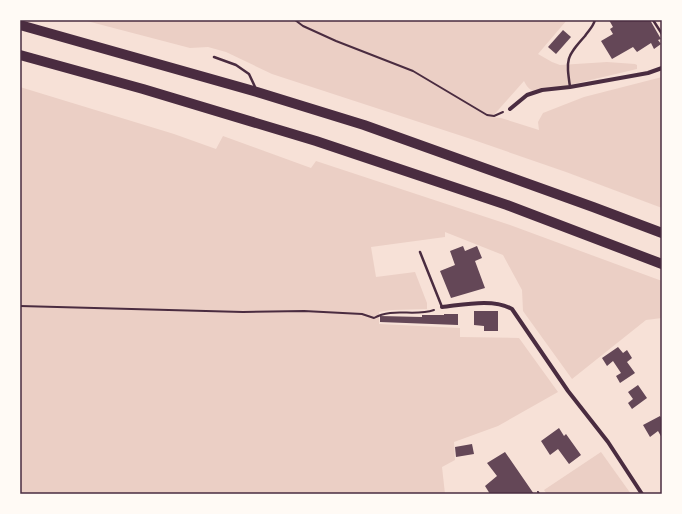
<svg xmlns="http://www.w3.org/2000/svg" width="682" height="514" viewBox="0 0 682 514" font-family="'Source Sans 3',sans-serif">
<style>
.green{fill:#ebcfc5}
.building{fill:#644757}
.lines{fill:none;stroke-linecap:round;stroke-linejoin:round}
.path{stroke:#4a2c40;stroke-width:2}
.service{stroke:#4a2c40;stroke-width:2.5}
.minor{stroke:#4a2c40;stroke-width:4}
.motorway{stroke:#4a2c40;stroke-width:10}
.neatline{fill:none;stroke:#4a2c40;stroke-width:1.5}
</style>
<rect width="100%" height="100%" fill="#f7e1d7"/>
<g class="green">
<path d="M83,20H567L538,54L552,62L560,65L607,62L635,64L637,65V69L540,92C531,91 528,89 524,81L492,117L501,118L539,130L538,122L543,113L584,97L662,77V208L566,172L468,138L272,74L226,52L208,47L190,48Z"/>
<path d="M20,87L174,134L216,149L223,136L311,168L316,161L507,224L662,281V318L646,320L572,379L523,311L522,290L503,255L445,232V237L371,247L376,277L415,272L427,303V309L392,310L379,312V324L460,328V337L519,338L558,392L498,426L454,442L455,460L442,467L445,494H20Z"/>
<path d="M601,452L631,494H547L544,490Z"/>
</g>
<g class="building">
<path d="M609,20H650L661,39L658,40L661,44L654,49L651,43L637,52L633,47L612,59L601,41L613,34L610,29L613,27Z"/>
<path d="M563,30L571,37L556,54L548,47Z"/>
<path d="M463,246L465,251L477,246L482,258L475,261L485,288L451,298L440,271L455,265L450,251Z"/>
<path d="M474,311H498V331H484V326L474,325Z"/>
<path d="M444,314H458V325L380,322V316L422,317V315H444Z"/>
<path d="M618,347L623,353L627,350L632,358L627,362L635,373L620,383L616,376L621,373L613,361L607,366L602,358Z"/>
<path d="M638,385L647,398L632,409L628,403L633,399L628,392Z"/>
<path d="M660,416L662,419V438L658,431L650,437L643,425Z"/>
<path d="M559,428L564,436L566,434L581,455L569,464L558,449L550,455L541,441Z"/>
<path d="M472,444L474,454L456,457L455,447Z"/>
<path d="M505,452L534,494H490L485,486L497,476L487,463Z"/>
</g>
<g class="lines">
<g class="path">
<path d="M295,20L303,26L336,41L413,71L487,115L494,116L503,112"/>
<path d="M20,306L243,312L304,311L362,314L374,318C393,307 414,317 434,310"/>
<path d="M538,492L539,494"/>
</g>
<g class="service">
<path d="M653,20L662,34"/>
<path d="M214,57L236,65L249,74L256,89"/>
<path d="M570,87C566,59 566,57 585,36C589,30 593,27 595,20"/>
<path d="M420,252L442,307"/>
</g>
<g class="minor">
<path d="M510,109L527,95L542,90L570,87L648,73L662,68"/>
<path d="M442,307C462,305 493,298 512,309L568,391L608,442L642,494"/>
</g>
<g class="motorway">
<path d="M20,25L257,92L364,125L593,207L662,233"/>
<path d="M20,55L143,89L316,141L507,205L662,264"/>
</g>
</g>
<rect width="682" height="514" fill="none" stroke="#fffaf5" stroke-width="42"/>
<rect x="21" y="21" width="640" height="472" class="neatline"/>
</svg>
